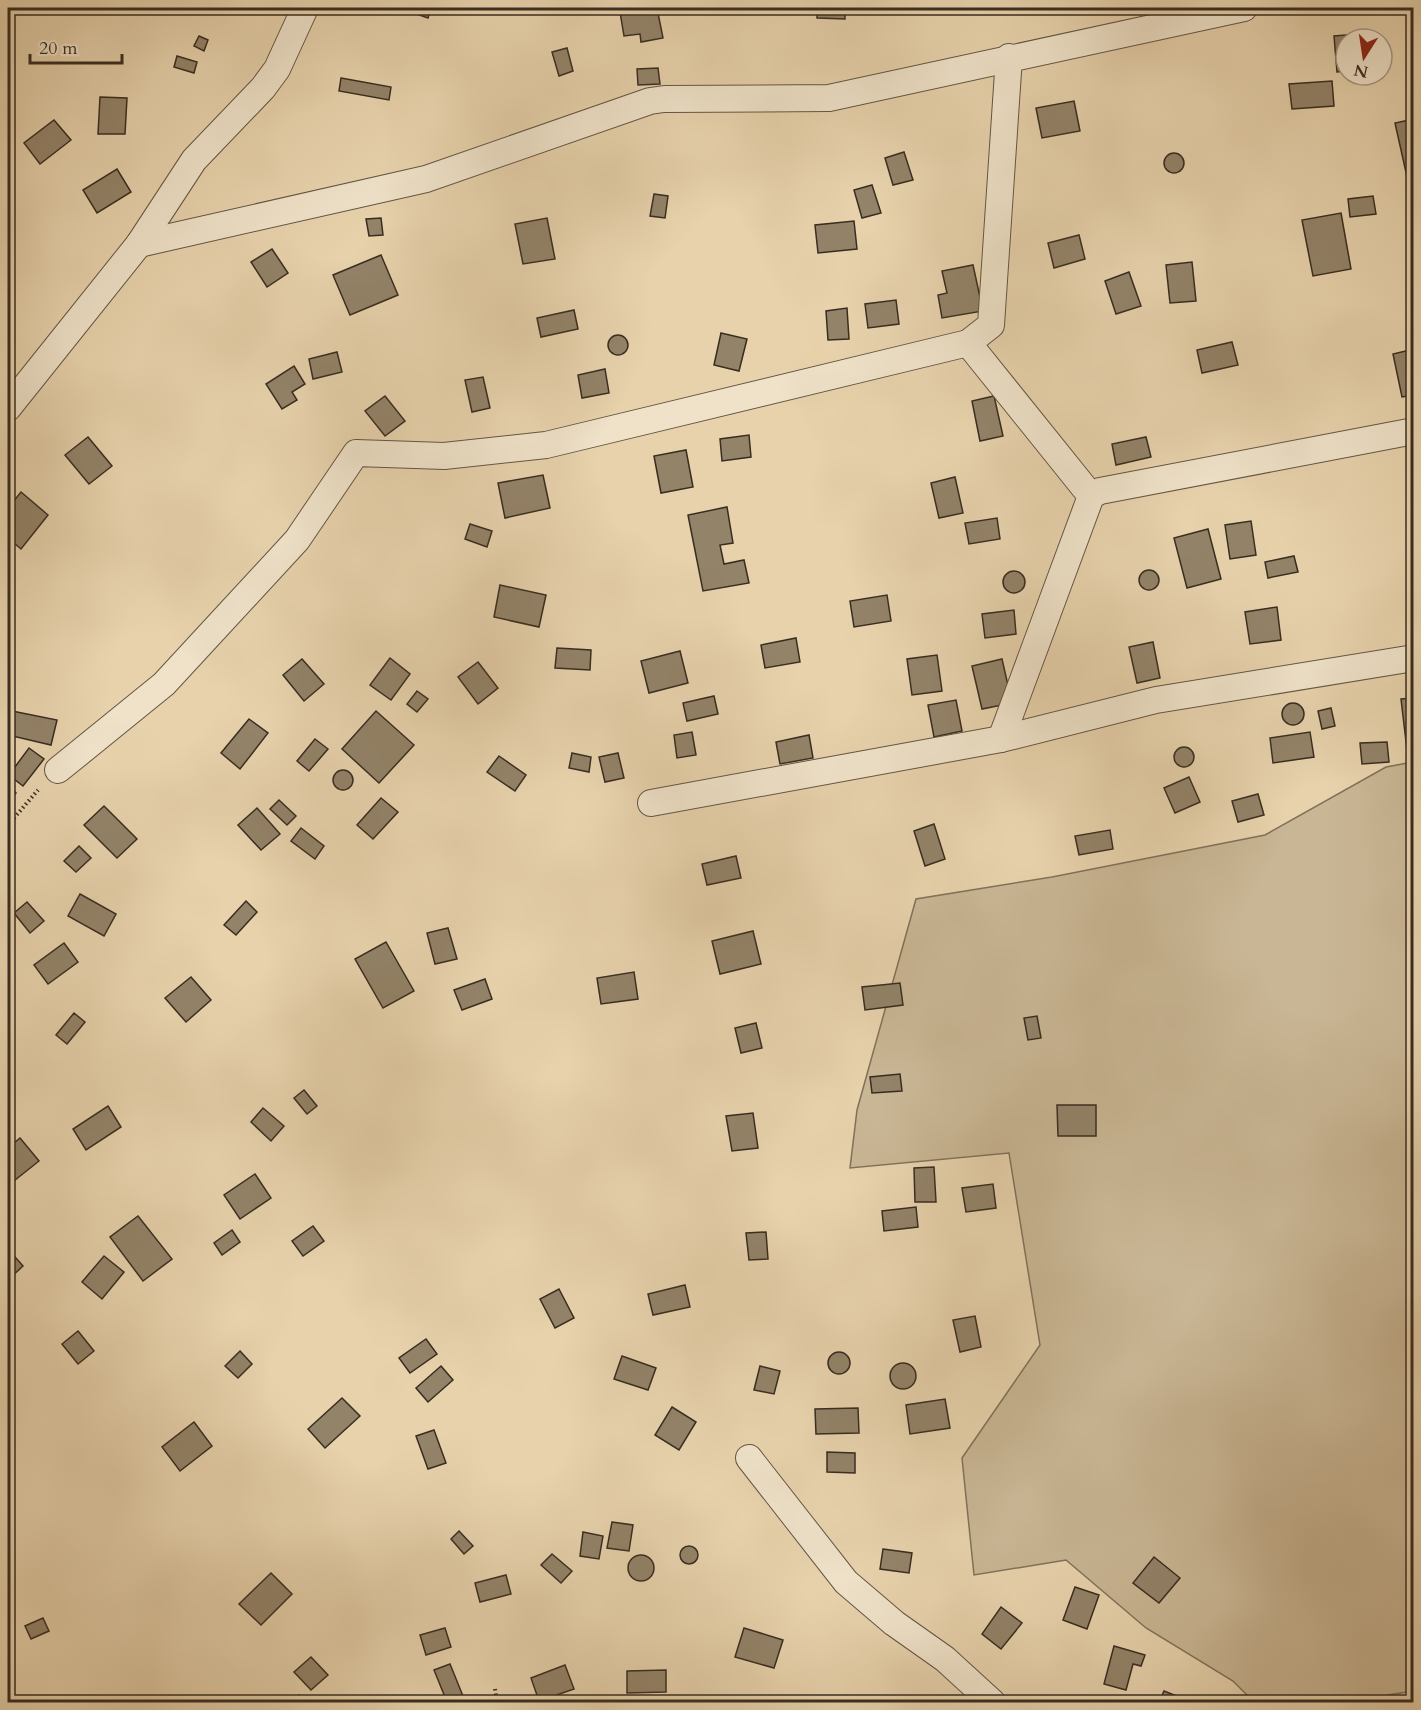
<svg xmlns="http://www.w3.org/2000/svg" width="1421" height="1710" viewBox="0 0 1421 1710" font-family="Cardo,serif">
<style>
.green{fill:#c9b694;stroke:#80725a;stroke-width:1.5}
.building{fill:#938369;stroke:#382d21;stroke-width:1.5}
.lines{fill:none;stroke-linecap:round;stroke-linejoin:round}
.street-casing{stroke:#645644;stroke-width:28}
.path{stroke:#382d21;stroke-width:4;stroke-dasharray:1.5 3;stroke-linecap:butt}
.street{stroke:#efe2c9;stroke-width:26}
</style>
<rect width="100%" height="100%" fill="#e7d2ac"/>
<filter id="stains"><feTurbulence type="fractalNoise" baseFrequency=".00333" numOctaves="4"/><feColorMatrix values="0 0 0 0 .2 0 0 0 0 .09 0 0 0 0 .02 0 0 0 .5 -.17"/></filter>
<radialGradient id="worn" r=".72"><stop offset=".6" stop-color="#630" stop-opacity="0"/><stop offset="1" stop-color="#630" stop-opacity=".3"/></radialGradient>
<path class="green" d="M1413,762V1691L1388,1695L1383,1702H1254L1233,1681L1146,1628L1066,1560L974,1575L962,1458L1040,1345L1009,1153L850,1168L857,1110L916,899L1052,877L1265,835L1386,767Z"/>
<g class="building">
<path d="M98,8H113L101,13Z"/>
<path d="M405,8H431L428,18L405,10Z"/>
<path d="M510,8H551L511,14Z"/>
<path d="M644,8H657L663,38L641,42L640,34L624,36L620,12Z"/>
<path d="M817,8H845V19L817,18Z"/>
<path d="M1359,34V39H1346V71L1337,72L1334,36Z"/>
<path d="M199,36L208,40L204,51L194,46Z"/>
<path d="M567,48L573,71L559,76L552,52Z"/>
<path d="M177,56L197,62L194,73L174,67Z"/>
<path d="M658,68L660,84L638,85L637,69Z"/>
<path d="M341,78L391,87L389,100L339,91Z"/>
<path d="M1332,81L1334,106L1292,109L1289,84Z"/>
<path d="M100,97L127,98L125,134H98Z"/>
<path d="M1074,101L1080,131L1042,138L1036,108Z"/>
<path d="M1414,119V176L1407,177L1395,123Z"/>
<path d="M54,120L71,140L40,164L24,143Z"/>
<path d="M904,152L913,180L893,185L885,158Z"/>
<circle cx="1174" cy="163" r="10"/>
<path d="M117,169L131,192L97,213L83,190Z"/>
<path d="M872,185L881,213L862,218L854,190Z"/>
<path d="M654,194L668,196L665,218L650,216Z"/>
<path d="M1373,196L1376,214L1350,217L1348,199Z"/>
<path d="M1341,213L1351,269L1313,276L1302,220Z"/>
<path d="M381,218L383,235L369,236L366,219Z"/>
<path d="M547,218L555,259L523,264L515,224Z"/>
<path d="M854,221L857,249L818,253L815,225Z"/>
<path d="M1079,235L1085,259L1054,268L1048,243Z"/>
<path d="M272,249L288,273L267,287L251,262Z"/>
<path d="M381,255L398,295L350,315L333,275Z"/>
<path d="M1192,262L1196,301L1170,303L1166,265Z"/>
<path d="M973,265L983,311L942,318L938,295L947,293L942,271Z"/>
<path d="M1129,272L1141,306L1116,314L1105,281Z"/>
<path d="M896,300L899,324L868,328L865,304Z"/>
<path d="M847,308L849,339L828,340L826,311Z"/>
<path d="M574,310L578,329L541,337L537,318Z"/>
<path d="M721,333L747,339L739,371L714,365Z"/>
<circle cx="618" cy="345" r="10"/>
<path d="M1232,342L1238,365L1202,373L1197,350Z"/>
<path d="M1414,349V395L1402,397L1393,354Z"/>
<path d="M337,352L342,372L313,379L309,359Z"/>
<path d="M294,366L305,384L292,392L297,400L282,409L266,384Z"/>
<path d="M605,369L609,393L582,398L578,375Z"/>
<path d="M483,377L490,408L472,412L465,380Z"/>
<path d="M385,396L405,421L385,436L365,411Z"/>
<path d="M994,396L1003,436L980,441L972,401Z"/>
<path d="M749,435L751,457L722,461L720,439Z"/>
<path d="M88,437L112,466L89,484L65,455Z"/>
<path d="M1146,437L1151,457L1116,465L1112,444Z"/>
<path d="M686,450L693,487L661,493L654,456Z"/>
<path d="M543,475L550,508L505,518L498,483Z"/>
<path d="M955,477L963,513L939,518L931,483Z"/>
<path d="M21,492L48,515L21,549L8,538V508Z"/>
<path d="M727,507L733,543L720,545L724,564L744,560L749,583L703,591L688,515Z"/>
<path d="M997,518L1000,539L969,544L965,523Z"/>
<path d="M1251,521L1256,555L1230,559L1225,525Z"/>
<path d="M470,524L492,531L487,547L465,539Z"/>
<path d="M1208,529L1221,579L1187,588L1174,538Z"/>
<path d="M1294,556L1298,572L1268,578L1265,562Z"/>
<circle cx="1149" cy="580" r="10"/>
<circle cx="1014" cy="582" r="11"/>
<path d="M500,585L546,595L539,627L494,617Z"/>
<path d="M887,595L891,621L854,627L850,601Z"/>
<path d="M1277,607L1281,640L1250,644L1245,612Z"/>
<path d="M1014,610L1016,634L985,638L982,614Z"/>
<path d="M796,638L800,662L765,668L761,645Z"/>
<path d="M1153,642L1160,678L1137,683L1129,647Z"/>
<path d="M557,648L591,650L590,670L555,668Z"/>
<path d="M680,651L688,683L649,693L641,661Z"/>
<path d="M937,655L942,691L912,695L907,659Z"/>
<path d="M390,658L410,674L391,700L370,685Z"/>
<path d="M302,659L324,684L304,701L283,675Z"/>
<path d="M1002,659L1012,703L982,709L972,666Z"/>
<path d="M478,662L498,688L478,704L458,677Z"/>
<path d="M417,691L428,699L417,712L407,704Z"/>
<path d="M714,696L718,714L687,721L683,703Z"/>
<path d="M1414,698V749L1407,750L1401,699Z"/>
<path d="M956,700L962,731L934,737L928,705Z"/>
<circle cx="1293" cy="714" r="11"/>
<path d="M1331,708L1335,726L1322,729L1318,711Z"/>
<path d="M12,711L57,720L51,745L8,735Z"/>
<path d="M376,711L414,745L379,783L342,749Z"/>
<path d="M249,719L268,733L240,769L221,753Z"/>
<path d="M692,732L696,755L677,758L674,735Z"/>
<path d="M1310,732L1314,757L1273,763L1270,738Z"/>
<path d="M809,735L813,758L780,764L776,742Z"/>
<path d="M315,739L328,749L309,771L297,761Z"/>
<path d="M1387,742L1389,762L1362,764L1360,743Z"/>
<circle cx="1184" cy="757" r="10"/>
<path d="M29,748L44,759L23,786L9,775Z"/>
<path d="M572,753L591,757L589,772L569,768Z"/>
<path d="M618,753L624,778L605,782L599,757Z"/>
<path d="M499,756L526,775L515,791L487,772Z"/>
<circle cx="343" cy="780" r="10"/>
<path d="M1189,777L1200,802L1175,813L1164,788Z"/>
<path d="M8,784L16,793L8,801Z"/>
<path d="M1258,794L1264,815L1238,822L1232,801Z"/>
<path d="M381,798L398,812L373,839L357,825Z"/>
<path d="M279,800L296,816L287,825L270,809Z"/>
<path d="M104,806L137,839L117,858L84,825Z"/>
<path d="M257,808L280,834L261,850L238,825Z"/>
<path d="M934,824L945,859L925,866L914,831Z"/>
<path d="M301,828L324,846L315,859L291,841Z"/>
<path d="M1110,830L1113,849L1079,855L1075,836Z"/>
<path d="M79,846L91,858L76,872L64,861Z"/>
<path d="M736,856L741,878L707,885L702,864Z"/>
<path d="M80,894L116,914L104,936L68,916Z"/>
<path d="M246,901L257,912L236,935L224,925Z"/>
<path d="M27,902L44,921L30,933L14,913Z"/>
<path d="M448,928L457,959L435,964L427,933Z"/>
<path d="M753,931L761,964L720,974L712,941Z"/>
<path d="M386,942L414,991L383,1008L355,959Z"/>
<path d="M64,943L78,962L48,984L34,965Z"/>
<path d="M634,972L638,999L601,1004L597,978Z"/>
<path d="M191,977L211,1000L186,1022L165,998Z"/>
<path d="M485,979L492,999L462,1010L454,990Z"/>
<path d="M900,983L903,1005L865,1010L862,987Z"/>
<path d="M74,1013L85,1022L67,1044L56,1035Z"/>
<path d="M1037,1016L1041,1038L1028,1040L1024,1018Z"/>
<path d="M756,1023L762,1048L741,1053L735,1028Z"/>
<path d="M900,1074L902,1091L872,1093L870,1077Z"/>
<path d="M304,1090L317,1106L307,1114L294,1098Z"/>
<path d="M1057,1105H1096V1136H1058Z"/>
<path d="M108,1106L121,1127L86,1150L73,1129Z"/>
<path d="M263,1108L284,1126L271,1141L251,1122Z"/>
<path d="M753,1113L758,1148L732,1151L726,1116Z"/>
<path d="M20,1138L39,1161L10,1184L8,1148Z"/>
<path d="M934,1167L936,1202H915L914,1168Z"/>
<path d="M255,1174L271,1198L240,1219L224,1195Z"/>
<path d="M993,1184L996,1208L966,1212L962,1188Z"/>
<path d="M916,1207L918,1227L884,1231L882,1211Z"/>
<path d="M138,1216L172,1259L143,1281L110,1237Z"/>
<path d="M313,1226L324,1241L303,1256L292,1241Z"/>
<path d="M232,1230L240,1242L222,1255L214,1243Z"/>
<path d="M766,1232L768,1259L749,1260L746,1233Z"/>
<path d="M8,1249L23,1266L8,1280Z"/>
<path d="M104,1256L124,1272L102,1299L82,1282Z"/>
<path d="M685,1285L690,1307L653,1315L648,1294Z"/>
<path d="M559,1289L574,1318L555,1328L540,1299Z"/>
<path d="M975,1316L981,1347L960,1352L953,1320Z"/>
<path d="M78,1331L94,1351L78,1364L62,1344Z"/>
<path d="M426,1339L437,1354L410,1373L399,1358Z"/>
<path d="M240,1351L252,1364L238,1378L225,1366Z"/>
<circle cx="839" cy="1363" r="11"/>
<path d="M622,1356L656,1368L648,1390L614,1379Z"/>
<circle cx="903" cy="1376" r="13"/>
<path d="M441,1366L453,1380L428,1402L416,1388Z"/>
<path d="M760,1366L780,1371L774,1394L754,1390Z"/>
<path d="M342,1398L360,1416L325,1448L308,1429Z"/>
<path d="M945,1399L950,1428L910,1434L906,1405Z"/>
<path d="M672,1407L696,1422L679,1450L655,1435Z"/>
<path d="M858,1408L859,1433L816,1434L815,1409Z"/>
<path d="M194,1422L212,1446L180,1471L162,1447Z"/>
<path d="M434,1430L446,1463L428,1469L416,1436Z"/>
<path d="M827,1452L855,1453V1473L827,1472Z"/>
<path d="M612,1522L633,1525L629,1551L607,1548Z"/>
<path d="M459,1531L473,1546L464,1554L451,1539Z"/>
<path d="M583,1532L603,1536L599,1559L580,1556Z"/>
<circle cx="689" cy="1555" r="9"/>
<path d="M883,1549L912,1553L909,1573L880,1569Z"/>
<path d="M552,1554L572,1571L561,1583L541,1565Z"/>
<circle cx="641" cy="1568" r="13"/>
<path d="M1154,1557L1180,1578L1159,1603L1133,1583Z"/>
<path d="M271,1573L292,1594L261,1625L239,1604Z"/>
<path d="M506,1575L511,1594L480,1602L475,1583Z"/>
<path d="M1075,1587L1099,1595L1087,1629L1063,1620Z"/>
<path d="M1001,1607L1022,1623L1001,1649L982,1634Z"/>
<path d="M43,1618L49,1631L31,1639L25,1626Z"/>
<path d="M445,1628L451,1647L426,1655L420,1635Z"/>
<path d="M744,1628L783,1640L774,1668L735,1657Z"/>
<path d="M1114,1646L1145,1655L1141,1666L1133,1664L1126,1690L1104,1684Z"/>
<path d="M311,1657L328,1675L311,1690L294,1672Z"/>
<path d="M450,1664L463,1696L447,1702L434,1670Z"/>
<path d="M565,1665L574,1689L539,1701L531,1678Z"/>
<path d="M666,1670V1692L627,1693V1671Z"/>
<path d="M1164,1691L1192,1702H1159Z"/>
<path d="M299,1695L304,1702H288Z"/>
</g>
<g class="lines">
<defs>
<g id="street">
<path d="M139,244L426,179L650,101L664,99L829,98L1244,8"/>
<path d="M968,343L1091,496"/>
<path d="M8,408L139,244L194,160L263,88L277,69L305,8"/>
<path d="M1001,739L1091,496L1100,491L1414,431"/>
<path d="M58,770L164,684L297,540L356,453L444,456L546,445L968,343L991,325L1009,57"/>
<path d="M651,803L1001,739L1156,700L1414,658"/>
<path d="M749,1458L846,1582L894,1623L945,1659L992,1702"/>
</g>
</defs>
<use href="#street" class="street-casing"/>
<g class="path">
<path d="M8,825L38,790"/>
<path d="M495,1689L497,1702"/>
</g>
<use href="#street" class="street"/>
</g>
<rect width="1421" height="1710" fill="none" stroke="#e7d2ac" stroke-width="30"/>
<rect x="9" y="9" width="1403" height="1692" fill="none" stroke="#382d21" stroke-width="3"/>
<rect x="15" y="15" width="1391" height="1680" fill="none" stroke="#382d21" stroke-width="1.5"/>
<g transform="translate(1364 57) rotate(192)"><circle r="28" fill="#efe2c9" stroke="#a69a86" stroke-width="1.5"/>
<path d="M0-4.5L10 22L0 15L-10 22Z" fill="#8f2418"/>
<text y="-9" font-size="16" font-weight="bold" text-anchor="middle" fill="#382d21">N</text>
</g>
<path d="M30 54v9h92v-9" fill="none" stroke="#382d21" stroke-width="3"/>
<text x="39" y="54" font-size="18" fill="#382d21" stroke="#efe2c9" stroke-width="4.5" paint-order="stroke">20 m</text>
<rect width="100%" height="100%" filter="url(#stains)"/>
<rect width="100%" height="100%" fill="url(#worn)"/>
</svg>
